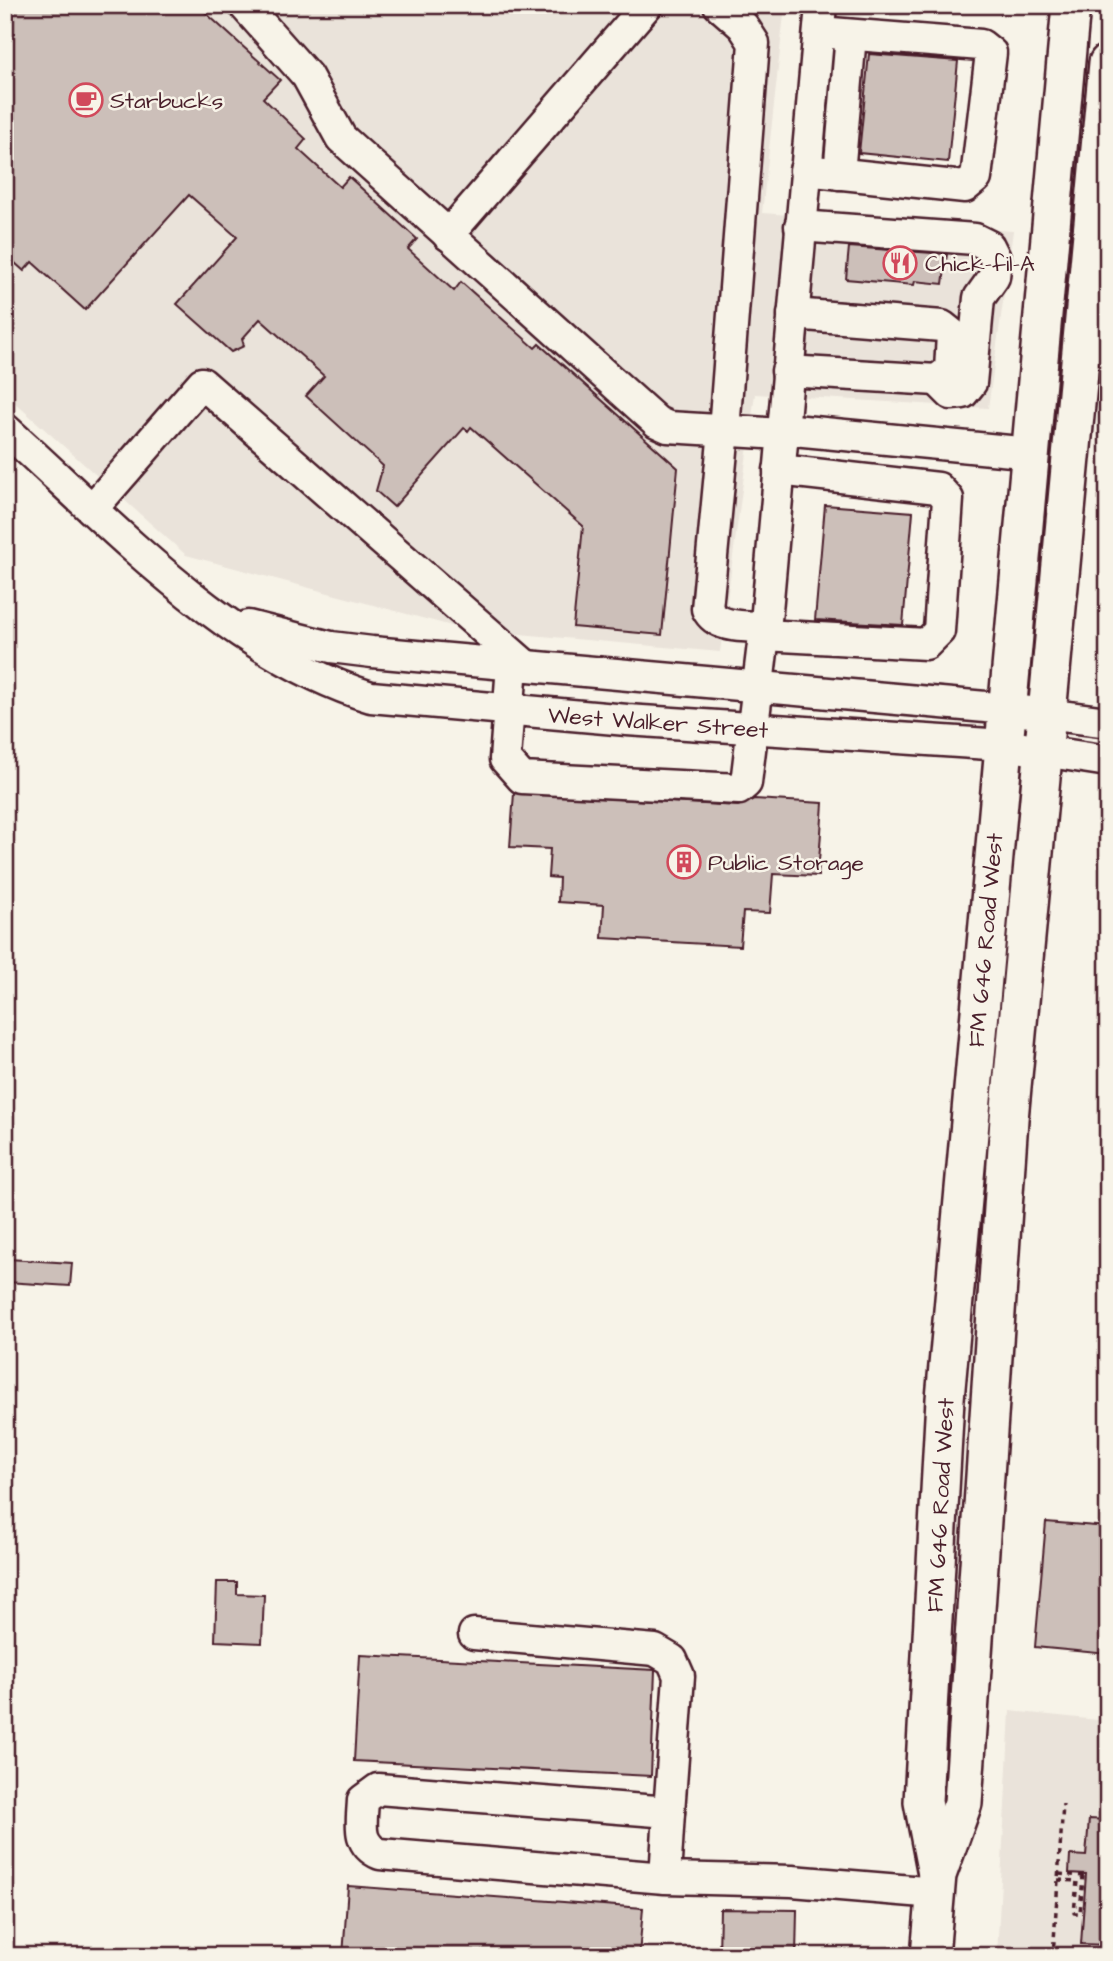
<svg xmlns="http://www.w3.org/2000/svg" width="1113" height="1961" viewBox="0 0 1113 1961" font-family="'Architects Daughter',sans-serif">
<style>
.built{fill:#eae3da}
.building{fill:#ccbfb9;stroke:#4a1f2b;stroke-width:2}
.lines{fill:none;stroke-linecap:round;stroke-linejoin:round}
.minor-casing{stroke:#4a1f2b;stroke-width:35}
.major-casing{stroke:#4a1f2b;stroke-width:42}
.path{stroke:#4a1f2b;stroke-width:3.5;stroke-dasharray:5 5;stroke-linecap:butt}
.minor{stroke:#f7f3e8;stroke-width:30}
.major{stroke:#f7f3e8;stroke-width:37}
.labels{text-anchor:middle;stroke-width:5;stroke-linejoin:round;paint-order:stroke}
.poi-label{font-size:23px;fill:#4a1f2b;stroke:#f7f3e8;text-anchor:start}
.street-label{font-size:23px;fill:#4a1f2b;stroke:#f7f3e8}
</style>
<rect width="100%" height="100%" fill="#f7f3e8"/>
<filter id="ink" filterUnits="userSpaceOnUse"><feTurbulence type="fractalNoise" baseFrequency=".0143" numOctaves="2"/><feDisplacementMap in="SourceGraphic" scale="14" xChannelSelector="R" yChannelSelector="G"/><feConvolveMatrix kernelMatrix="1 2 1 2 8 2 1 2 1" color-interpolation-filters="sRGB"/></filter>
<g filter="url(#ink)">
<g class="built">
<path d="M5,5H785L762,213L1013,231L988,408L755,394L720,652L463,629L186,555L5,394Z"/>
<path d="M1108,565V671L1100,670Z"/>
<path d="M1010,1711L1108,1721V1956H997Z"/>
</g>
<g class="building">
<path d="M5,5H197L280,80L263,98L306,139L298,149L340,187L349,177L417,239L408,249L454,291L461,282L535,348L539,344L678,468L662,635L573,627L583,526L471,427L468,431L464,428L394,507L376,491L383,466L306,396L324,376L260,319L242,339L244,346L231,352L177,304L237,237L189,195L85,310L32,262L24,271L5,254Z"/>
<path d="M869,54L958,61L948,162L859,153Z"/>
<path d="M849,247L947,254L943,284L915,281L914,285L846,279Z"/>
<path d="M825,505L913,512L903,625L815,620Z"/>
<path d="M514,793L738,806L754,799L823,803L818,876L773,874L770,913L743,912L740,946L602,938L604,905L558,902L559,878L548,877L550,849L510,847Z"/>
<path d="M8,1259L72,1263L70,1286L6,1282Z"/>
<path d="M1046,1522L1108,1527V1654L1035,1647Z"/>
<path d="M217,1582H237V1594L264,1595L262,1643L215,1641Z"/>
<path d="M360,1655L655,1670L651,1776L354,1761Z"/>
<path d="M1089,1819L1108,1820V1945L1081,1944L1086,1874L1069,1873L1070,1855L1086,1856Z"/>
<path d="M348,1886L643,1908L639,1956H343Z"/>
<path d="M720,1909L797,1910L796,1956H719Z"/>
</g>
<g class="lines">
<defs>
<g id="minor">
<path d="M244,5L307,76L341,138L657,422L668,427L782,434"/>
<path d="M719,5L743,26L754,43L724,430L707,609C717,629 745,626 765,627"/>
<path d="M805,170L965,187L976,178L991,53L981,45L819,32"/>
<path d="M839,174L851,35"/>
<path d="M800,226L975,239L989,246L996,260L994,277L979,298L971,383L963,393L951,394L937,380"/>
<path d="M448,235L647,5"/>
<path d="M787,371L937,380L950,370L952,334L942,326L793,314"/>
<path d="M5,429C112,525 230,654 371,697L627,720L1004,745L1108,761"/>
<path d="M783,429L1031,453"/>
<path d="M93,508L202,383L526,666"/>
<path d="M248,626L331,647L372,652L1008,709L1108,722"/>
<path d="M764,635L926,644L939,631L948,499L938,488L779,470"/>
<path d="M512,665L505,759L522,778L739,789L746,783L767,611L821,5"/>
<path d="M474,1634L655,1650L672,1660L679,1676L669,1812"/>
<path d="M665,1878L669,1812L378,1789L363,1800C362,1823 356,1844 380,1854L665,1878L792,1881L936,1893"/>
</g>
<g id="major">
<path d="M937,1874L923,1802L945,1399L1071,5"/>
<path d="M930,1956L937,1875L963,1803L1009,1119L1108,63"/>
</g>
</defs>
<use href="#minor" class="minor-casing"/>
<use href="#major" class="major-casing"/>
<g class="path">
<path d="M1059,1874L1085,1876"/>
<path d="M1058,1880L1077,1881L1074,1913H1080L1083,1876"/>
<path d="M1053,1956L1063,1804"/>
</g>
<use href="#minor" class="minor"/>
<use href="#major" class="major"/>
</g>
</g>
<defs>
<symbol id="cafe-ring" viewBox="-11 -11 22 22"><circle r="9.5" fill="#f7f3e8" stroke="#d1495b" stroke-width="1.5"/><path d="M-5.5-4.5H6V0H3Q3 3.5 0 3.5H-2.5Q-5.5 3.5-5.5 0ZM3-3.2v2h1.7v-2ZM-6 4.5H4V6H-6Z" fill="#d1495b"/></symbol>
<symbol id="restaurant-ring" viewBox="-11 -11 22 22"><circle r="9.5" fill="#f7f3e8" stroke="#d1495b" stroke-width="1.5"/><path d="M-5-6h1v4h1v-4h1v4h1v-4h1v5L-1.5 .5V6h-2V.5L-5-1ZM5-6V6H3V1.5H1.5Q1.5-4 5-6Z" fill="#d1495b"/></symbol>
<symbol id="building-ring" viewBox="-11 -11 22 22"><circle r="9.5" fill="#f7f3e8" stroke="#d1495b" stroke-width="1.5"/><path d="M-4-6H4V6H1V3H-1V6H-4ZM-2.5-4.3h1.7v1.8h-1.7ZM.8-4.3h1.7v1.8H.8ZM-2.5-1h1.7V.8h-1.7ZM.8-1h1.7V.8H.8Z" fill="#d1495b"/></symbol>
</defs>
<g fill-rule="evenodd">
<use href="#cafe-ring" x="67" y="81" width="38" height="38"/>
<use href="#restaurant-ring" x="881" y="244" width="38" height="38"/>
<use href="#building-ring" x="665" y="843" width="38" height="38"/>
</g>
<g class="labels">
<g class="poi-label">
<text x="110" y="108">Starbucks</text>
<text x="925" y="271">Chick-fil-A</text>
<text x="708" y="870">Public Storage</text>
</g>
<g class="street-label">
<text transform="translate(658 722) rotate(4)" y="8">West Walker Street</text>
<text transform="translate(985 940) rotate(-85)" y="8">FM 646 Road West</text>
<text transform="translate(940 1505) rotate(-87)" y="8">FM 646 Road West</text>
</g>
</g>
<rect width="1113" height="1961" fill="none" stroke="#f7f3e8" stroke-width="28"/>
<rect x="14" y="14" width="1085" height="1933" fill="none" stroke="#4a1f2b" stroke-width="2.5" filter="url(#ink)"/>
</svg>
